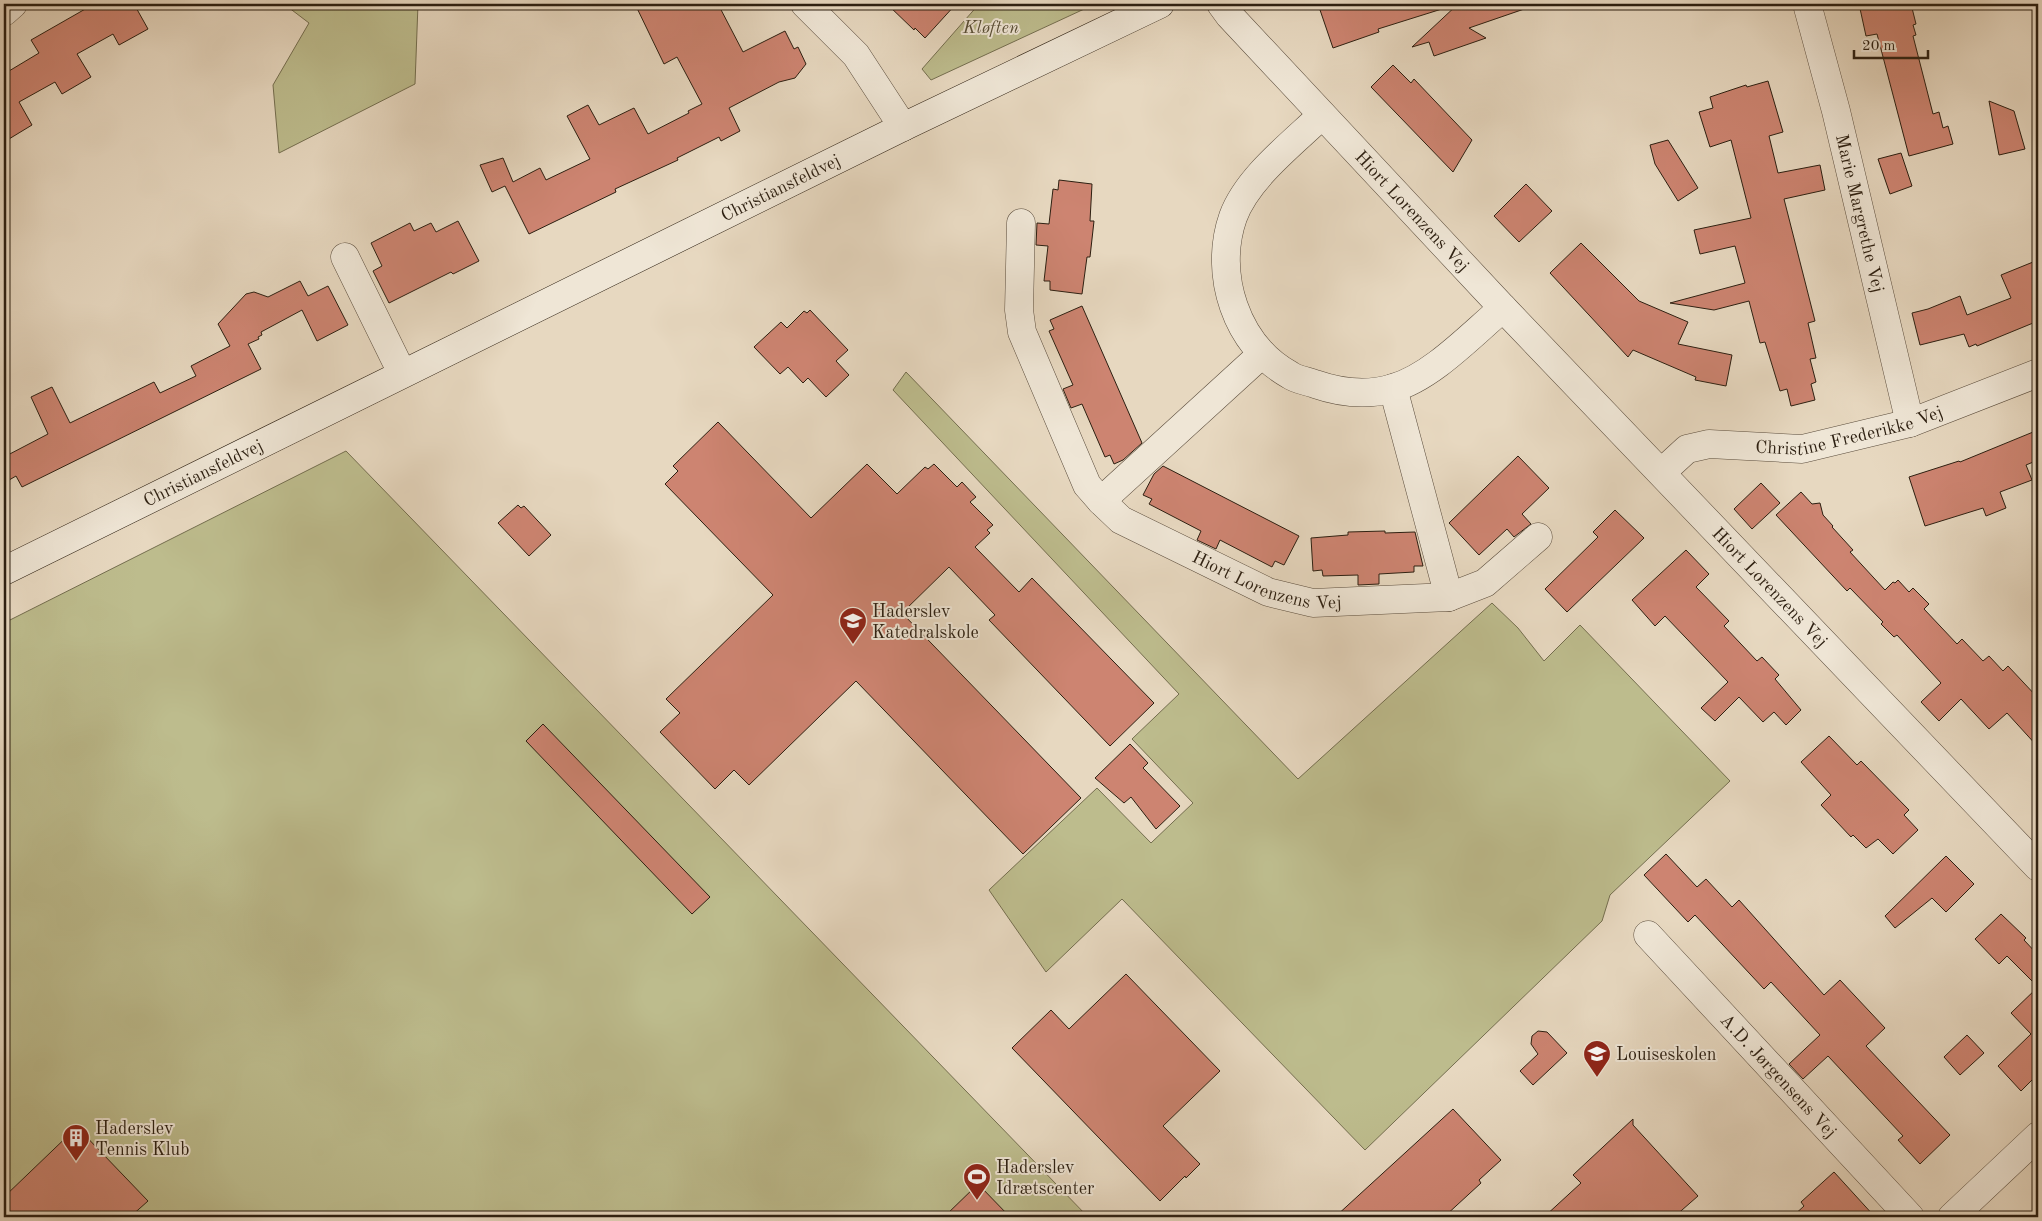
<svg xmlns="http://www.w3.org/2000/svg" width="2042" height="1221" viewBox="0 0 2042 1221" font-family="'Old Standard TT',serif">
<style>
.green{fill:#bdbc8d;stroke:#746e4f}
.building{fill:#cd8471;stroke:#2c1f11}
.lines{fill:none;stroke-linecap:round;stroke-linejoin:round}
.street-casing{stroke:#5b4d3d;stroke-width:29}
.secondary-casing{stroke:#2c1f11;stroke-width:29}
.street{stroke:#efe6d6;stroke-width:28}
.secondary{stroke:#efe6d6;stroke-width:28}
.labels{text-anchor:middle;stroke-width:4;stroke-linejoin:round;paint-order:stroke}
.park-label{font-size:18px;font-style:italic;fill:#584e36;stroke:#efe6d6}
.street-label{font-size:18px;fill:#2c1f11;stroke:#efe6d6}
.poi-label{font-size:18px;fill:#2c1f11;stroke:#efe6d6;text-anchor:start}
</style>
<rect width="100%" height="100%" fill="#e7d8c0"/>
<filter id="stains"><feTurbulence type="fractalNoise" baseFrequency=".004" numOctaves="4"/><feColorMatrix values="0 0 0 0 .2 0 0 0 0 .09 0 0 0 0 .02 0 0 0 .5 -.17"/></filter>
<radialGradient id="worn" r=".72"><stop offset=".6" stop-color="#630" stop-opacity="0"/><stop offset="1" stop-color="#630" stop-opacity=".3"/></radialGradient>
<g class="green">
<path d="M284,4H418L415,84L279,153L273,85L309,23Z"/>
<path d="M979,4H1095L931,80L922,69Z"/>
<path d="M906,372L1298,779L1492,603L1518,628L1544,661L1580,625L1730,781L1610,895L1602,921L1365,1150L1122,899L1046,972L989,890L1097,788L1151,843L1193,803L1132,739L1179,694L893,390Z"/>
<path d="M346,451L1088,1217H4V623Z"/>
</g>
<g class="building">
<path d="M94,4H134L148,29L119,45L113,34L77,54L91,77L62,94L55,82L19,102L32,125L4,142V74L39,53L31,40Z"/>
<path d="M635,4H718L743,52L785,31L794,49L798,47L806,64L795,78L779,82L729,108L740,131L721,141L719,137L677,158L678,160L615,189L616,192L529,234L505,186L492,192L480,165L503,158L513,182L540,168L546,180L590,159L567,116L588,105L599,125L634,108L648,134L689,113L688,111L702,104L677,57L664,64Z"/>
<path d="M887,4H956L925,38L915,28L914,30Z"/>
<path d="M1318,4H1444L1445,8L1378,29L1379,32L1333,48Z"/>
<path d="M1458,4H1530V7L1469,28L1486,38L1434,56L1429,42L1412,47Z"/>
<path d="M1859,4H1911L1916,24L1913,25L1916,35L1913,36L1933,114L1939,112L1943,128L1948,126L1953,144L1909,156L1877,34L1866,36Z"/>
<path d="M1393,65L1411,83L1414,79L1472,140L1453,172L1371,87Z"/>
<path d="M1768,81L1783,132L1769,136L1778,173L1820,165L1825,190L1784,199L1815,321L1808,323L1816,358L1810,359L1816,382L1811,384L1815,400L1791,406L1787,389L1780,391L1765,342L1760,343L1749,301L1714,310L1670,303L1745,283L1735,246L1700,254L1694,230L1751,218L1731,140L1710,147L1699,112L1713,108L1710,97L1746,85L1747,87Z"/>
<path d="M1989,101L2014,111L2025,149L1999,155Z"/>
<path d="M1668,140L1698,188L1678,201L1655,164L1650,145Z"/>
<path d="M1901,153L1912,186L1890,194L1878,159Z"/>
<path d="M1059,180L1092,184L1090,221H1094L1090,257H1087L1082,294L1050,290V281H1044L1048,246L1036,245L1037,223L1049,224L1053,189L1058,190Z"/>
<path d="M1526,184L1552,211L1519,242L1494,216Z"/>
<path d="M458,221L479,261L453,274L451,272L389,303L373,271L382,266L371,243L410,223L414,231L431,223L436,232Z"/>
<path d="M1581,243L1639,301L1688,322L1678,344L1732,355L1726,386L1695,380L1696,377L1633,350L1628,357L1550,273Z"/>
<path d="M2038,260V321L1977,346L1976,344L1969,347L1964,334L1920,345L1912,313L1928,309L1960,296L1967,315L2011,298L2001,275Z"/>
<path d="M300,281L308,296L328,286L348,325L317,341L302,310L261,332L262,335L258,337L259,339L248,344L261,369L22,487L16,476L4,483V457L48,434L31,397L52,387L70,423L154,382L160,393L196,376L191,366L230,346L218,324L246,294L254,292L268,297Z"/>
<path d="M1082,306L1142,443L1123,460L1114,464L1110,455L1105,457L1082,404L1071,408L1063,389L1073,385L1049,331L1054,329L1050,320Z"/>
<path d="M810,310L848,350L836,361L849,375L826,397L808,378L803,383L788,367L780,374L754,347L781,322L787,328L804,311L807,313Z"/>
<path d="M718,422L811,518L867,464L897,494L925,467L928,469L934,464L957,487L962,482L976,497L970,502L993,525L987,530L990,533L975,547L1019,592L1032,578L1154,703L1110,746L989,620L995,615L949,567L902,613L1081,798L1023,854L856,681L749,785L734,770L715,789L660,732L680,713L666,699L773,595L665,484L678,471L673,466Z"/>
<path d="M2038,430V460L2026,465L2032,480L2000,492L2006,508L1986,516L1983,508L1925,526L1909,477L1959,461L1960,462Z"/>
<path d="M1518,456L1549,488L1522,514L1531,524L1514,537L1507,529L1479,555L1449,523Z"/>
<path d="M1163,466L1299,536L1284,565L1275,561L1272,567L1220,540L1216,549L1197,540L1201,531L1149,504L1152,499L1143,495L1154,474Z"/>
<path d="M1761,483L1780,503L1752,529L1734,509Z"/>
<path d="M1801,492L1812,504L1820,503L1823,515L1833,526L1832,527L1853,550L1850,552L1885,590L1893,582L1895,583L1898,580L1909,592L1913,588L1929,604L1924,609L1957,644L1962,639L1983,661L1989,656L2003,671L2008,666L2038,698V747L2007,713L1989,729L1961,699L1939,721L1921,702L1941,683L1897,635L1894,637L1881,624L1883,622L1850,588L1847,591L1776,515Z"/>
<path d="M518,505L521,508L524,506L551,535L529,556L498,523Z"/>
<path d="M1615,510L1644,538L1567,612L1545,589L1598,537L1593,532Z"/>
<path d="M1385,531V533L1415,532L1423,566H1414V572L1379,574V584L1358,585V575L1323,576L1322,570L1313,571L1311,538L1348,535V532Z"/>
<path d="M1686,550L1709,574L1696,587L1729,621L1724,626L1757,661L1762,657L1779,675L1775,679L1801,710L1786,725L1774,712L1763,722L1739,697L1715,721L1701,708L1728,682L1665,616L1655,626L1632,600Z"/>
<path d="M543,724L710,897L692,914L526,741Z"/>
<path d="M1829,736L1857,765L1861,761L1909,810L1904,815L1918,830L1893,854L1878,839L1866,848L1853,835L1851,837L1821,805L1831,795L1801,762Z"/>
<path d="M1130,744L1148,763L1143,768L1180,806L1156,829L1131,797L1124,803L1095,778Z"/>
<path d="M1666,854L1697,887L1706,879L1732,907L1739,900L1824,995L1840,980L1885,1028L1866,1046L1950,1135L1920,1164L1898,1140L1903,1136L1828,1056L1803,1079L1789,1064L1820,1035L1771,982L1764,989L1695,915L1688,922L1644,875Z"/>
<path d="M1946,856L1974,884L1946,912L1932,898L1895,928L1885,916Z"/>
<path d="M2001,914L2026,938L2024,940L2038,955V1074L2021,1091L1998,1066L2031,1034L2011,1013L2038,987L2007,956L1999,964L1975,939Z"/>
<path d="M1126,974L1220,1071L1163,1126L1200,1164L1186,1178L1185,1176L1160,1201L1012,1048L1051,1010L1069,1029Z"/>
<path d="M1538,1031L1547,1032L1567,1053L1533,1085L1520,1071L1538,1054L1531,1044L1532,1036Z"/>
<path d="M1967,1035L1984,1053L1960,1075L1944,1057Z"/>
<path d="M1453,1109L1501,1160L1479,1180L1481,1183L1444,1217H1335Z"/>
<path d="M1633,1119V1125L1698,1196L1674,1217H1544L1581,1183L1573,1175Z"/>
<path d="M77,1127L148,1201L130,1217H4V1197Z"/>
<path d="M1834,1172L1875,1217H1792L1804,1206L1801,1202Z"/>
<path d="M978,1184L1010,1217H944Z"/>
</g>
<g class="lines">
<defs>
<g id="street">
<path d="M805,4L856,55L903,127"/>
<path id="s1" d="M1221,4L1229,15L1503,308L2038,867"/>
<path id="s2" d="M1807,4L1836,111L1910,423"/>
<path d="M4,12L13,4"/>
<path d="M1322,115C1293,143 1247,178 1233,217C1213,274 1236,345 1290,375C1297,380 1307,381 1315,384C1341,393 1367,396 1393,388C1432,377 1472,334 1503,308"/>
<path id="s3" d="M1021,223L1019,310L1022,332L1087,485L1101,501L1121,520L1268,592L1313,603L1449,597L1485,583L1538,537"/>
<path d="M345,257L402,373"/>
<path d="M1393,388L1449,597"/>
<path id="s4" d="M1662,472L1687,449L1709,444L1802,449L1910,423L2038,373"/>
<path d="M1101,501L1262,354"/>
<path id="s5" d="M1648,935L1910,1217"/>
<path d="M1952,1217L2038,1136"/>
</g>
<g id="secondary">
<path id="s6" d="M4,571L903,127L1160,4"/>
</g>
</defs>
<use href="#street" class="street-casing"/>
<use href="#secondary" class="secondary-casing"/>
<use href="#street" class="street"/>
<use href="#secondary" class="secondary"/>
</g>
<defs>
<symbol id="school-pin" viewBox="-11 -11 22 30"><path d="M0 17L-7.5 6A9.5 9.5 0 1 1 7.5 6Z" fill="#8f2418" stroke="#efe6d6"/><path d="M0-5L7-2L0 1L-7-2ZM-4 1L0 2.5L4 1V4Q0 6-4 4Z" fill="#fff"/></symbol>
<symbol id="building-pin" viewBox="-11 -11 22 30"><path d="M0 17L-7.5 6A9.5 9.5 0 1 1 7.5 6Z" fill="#8f2418" stroke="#efe6d6"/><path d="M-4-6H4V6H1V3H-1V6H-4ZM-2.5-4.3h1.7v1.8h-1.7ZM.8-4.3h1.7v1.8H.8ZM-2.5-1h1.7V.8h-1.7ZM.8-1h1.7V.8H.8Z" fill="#fff"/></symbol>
<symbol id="stadium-pin" viewBox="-11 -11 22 30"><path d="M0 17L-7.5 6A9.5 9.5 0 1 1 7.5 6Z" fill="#8f2418" stroke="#efe6d6"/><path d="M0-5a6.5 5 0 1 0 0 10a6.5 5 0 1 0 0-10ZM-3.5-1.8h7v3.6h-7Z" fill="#fff"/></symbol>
</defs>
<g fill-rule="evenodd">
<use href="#school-pin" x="837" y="605" width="32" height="43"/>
<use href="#school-pin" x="1581" y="1038" width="32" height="43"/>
<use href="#building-pin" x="60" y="1122" width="32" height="43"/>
<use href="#stadium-pin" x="961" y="1161" width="32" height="43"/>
</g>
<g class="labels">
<g class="park-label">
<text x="991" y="33">Kløften</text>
</g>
<g class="street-label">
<text dy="6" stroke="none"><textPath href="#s6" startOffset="866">Christiansfeldvej</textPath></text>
<text dy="6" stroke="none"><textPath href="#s1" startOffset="282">Hiort Lorenzens Vej</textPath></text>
<text dy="6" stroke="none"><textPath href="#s2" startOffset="216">Marie Margrethe Vej</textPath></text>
<text dy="6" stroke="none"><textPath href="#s4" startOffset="199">Christine Frederikke Vej</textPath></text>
<text dy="6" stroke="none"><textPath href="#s6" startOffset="222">Christiansfeldvej</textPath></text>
<text dy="6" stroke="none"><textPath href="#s3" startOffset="484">Hiort Lorenzens Vej</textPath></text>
<text dy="6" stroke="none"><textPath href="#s1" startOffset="801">Hiort Lorenzens Vej</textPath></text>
<text dy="6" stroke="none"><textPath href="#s5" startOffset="192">A.D. Jørgensens Vej</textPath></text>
</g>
<g class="poi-label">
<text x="872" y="617">Haderslev<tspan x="872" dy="21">Katedralskole</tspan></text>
<text x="1616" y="1060">Louiseskolen</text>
<text x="95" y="1134">Haderslev<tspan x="95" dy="21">Tennis Klub</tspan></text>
<text x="996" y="1173">Haderslev<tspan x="996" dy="21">Idrætscenter</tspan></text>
</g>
</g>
<rect width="2042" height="1221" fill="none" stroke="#e7d8c0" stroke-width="20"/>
<rect x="5" y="5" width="2032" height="1211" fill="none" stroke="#2c1f11" stroke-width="2.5"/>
<rect x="10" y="10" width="2022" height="1201" fill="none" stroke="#2c1f11"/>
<path d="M1854 50v8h74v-8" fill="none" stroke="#2c1f11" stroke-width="2.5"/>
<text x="1862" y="50" font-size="15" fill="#2c1f11" stroke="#efe6d6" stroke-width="4" paint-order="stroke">20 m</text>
<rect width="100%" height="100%" filter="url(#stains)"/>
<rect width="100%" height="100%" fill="url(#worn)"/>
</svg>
